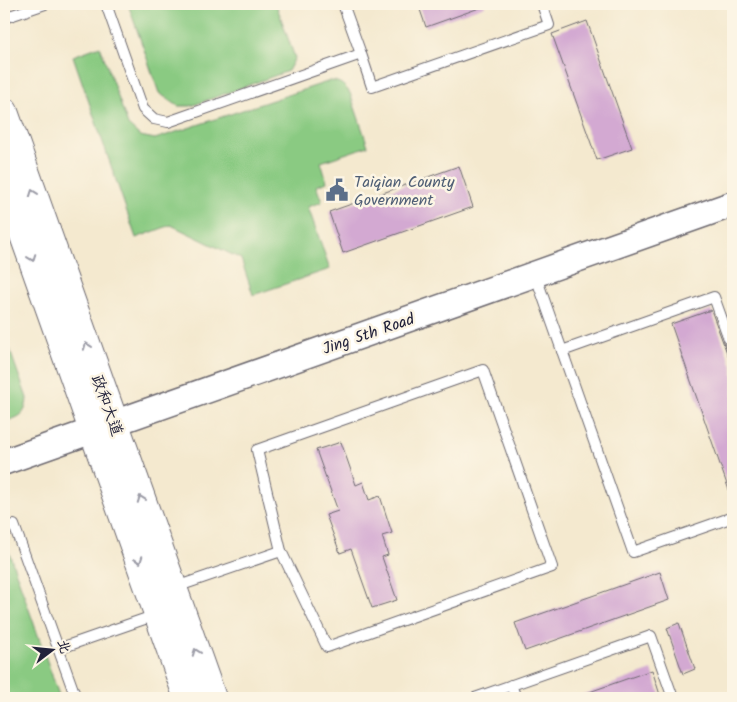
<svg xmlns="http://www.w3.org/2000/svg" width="737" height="702" viewBox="0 0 737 702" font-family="Kalam,'LXGW WenKai TC',sans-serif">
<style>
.green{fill:#8aca82;stroke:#56765e}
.building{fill:#d3a9d2}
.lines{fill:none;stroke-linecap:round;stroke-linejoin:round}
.service-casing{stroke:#6c686f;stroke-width:12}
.tertiary-casing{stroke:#6c686f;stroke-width:28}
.secondary-casing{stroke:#6c686f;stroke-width:30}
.service{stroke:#fff;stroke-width:10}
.tertiary{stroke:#fff;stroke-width:25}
.secondary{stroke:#fff;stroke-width:28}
.oneway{stroke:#9c9ca7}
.labels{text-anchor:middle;stroke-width:5;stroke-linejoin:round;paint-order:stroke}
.service-label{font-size:16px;fill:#4e5e75;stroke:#fcf5e5;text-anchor:start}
.street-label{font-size:16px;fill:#22223b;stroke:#fcf5e5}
</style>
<rect width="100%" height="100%" fill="#fcf5e5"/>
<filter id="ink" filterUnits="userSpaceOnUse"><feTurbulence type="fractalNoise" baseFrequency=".02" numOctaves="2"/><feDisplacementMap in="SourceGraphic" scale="10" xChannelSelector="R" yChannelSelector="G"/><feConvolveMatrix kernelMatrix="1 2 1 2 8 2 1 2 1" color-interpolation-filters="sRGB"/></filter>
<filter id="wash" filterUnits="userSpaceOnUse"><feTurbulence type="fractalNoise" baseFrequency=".0096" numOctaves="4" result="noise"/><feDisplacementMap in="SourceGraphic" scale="20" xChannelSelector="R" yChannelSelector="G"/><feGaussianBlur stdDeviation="1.12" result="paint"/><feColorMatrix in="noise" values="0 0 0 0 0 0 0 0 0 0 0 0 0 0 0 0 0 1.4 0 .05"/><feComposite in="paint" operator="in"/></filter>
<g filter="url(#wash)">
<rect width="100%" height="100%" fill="#f4e9cf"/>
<g class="green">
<path d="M128,4H276L295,58L288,71L191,106H178L159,93Z"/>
<path d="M100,46L128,125L140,136L155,139L330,81C340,81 344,85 350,93L368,146L321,162L327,182L316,186L322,202L308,207L330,269L253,295L241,259L171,225L136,238L73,56Z"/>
<path d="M4,334L27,398C26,416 19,417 4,422Z"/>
<path d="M4,541H5L60,698H4Z"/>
</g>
<g id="blocks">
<g class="building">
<path d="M418,4H484L485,6L426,27Z"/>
<path d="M587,21L632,148L597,160L552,34Z"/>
<path d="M459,166L473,207L343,253L329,212Z"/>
<path d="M711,310L733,369V495L731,496L671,324Z"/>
<path d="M341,442L356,485L363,482L369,500L380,496L392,533L382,536L388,555L382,557L397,600L372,608L351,549L340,553L326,515L338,511L316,450Z"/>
<path d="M660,572L669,600L525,651L515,623Z"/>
<path d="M679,623L695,669L683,674L667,628Z"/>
<path d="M652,670L661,698H579L578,696Z"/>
</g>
</g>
</g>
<g filter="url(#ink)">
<use href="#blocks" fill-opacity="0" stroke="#6c686f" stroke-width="1"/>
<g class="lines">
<defs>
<g id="service">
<path d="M106,4L143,109L154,119L168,122L361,54L343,4"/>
<path d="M4,18L45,4"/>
<path d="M361,54L372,87L549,25L542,4"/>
<path d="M535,274L633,552L733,517"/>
<path d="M562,351L714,297L733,350"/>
<path d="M483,370L552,567L327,647L281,551L257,450Z"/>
<path d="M4,528L14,525L76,698"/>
<path d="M173,588L281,551"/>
<path d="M58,649L156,615"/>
<path d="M511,685L516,698"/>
<path d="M475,698L651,636L673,698"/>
</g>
<path id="tertiary" d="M4,462L733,204"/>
<g id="secondary">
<path d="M4,112L212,698"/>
<path d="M4,179L188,698"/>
</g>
</defs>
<use href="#service" class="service-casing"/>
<use href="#tertiary" class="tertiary-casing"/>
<use href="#secondary" class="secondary-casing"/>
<use href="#service" class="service"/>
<use href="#tertiary" class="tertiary"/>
<use href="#secondary" class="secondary"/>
</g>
<defs><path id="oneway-chevron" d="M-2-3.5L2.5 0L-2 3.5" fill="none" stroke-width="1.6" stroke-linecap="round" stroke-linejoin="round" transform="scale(1.25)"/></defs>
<g class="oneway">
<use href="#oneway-chevron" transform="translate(33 193) rotate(-110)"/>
<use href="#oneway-chevron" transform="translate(32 258) rotate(70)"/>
<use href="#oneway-chevron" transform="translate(87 346) rotate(-110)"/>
<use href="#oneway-chevron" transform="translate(141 499) rotate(-110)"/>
<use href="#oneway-chevron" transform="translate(139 560) rotate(70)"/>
<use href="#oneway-chevron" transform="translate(196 652) rotate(-110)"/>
</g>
</g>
<defs>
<symbol id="civic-bare" viewBox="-9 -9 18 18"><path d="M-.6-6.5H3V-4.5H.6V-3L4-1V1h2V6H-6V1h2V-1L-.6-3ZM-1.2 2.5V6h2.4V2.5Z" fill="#5c6f8a" stroke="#fcf5e5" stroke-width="2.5" paint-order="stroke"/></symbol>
</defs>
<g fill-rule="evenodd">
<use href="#civic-bare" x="321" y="174" width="32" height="32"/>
</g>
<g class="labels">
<g class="service-label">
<text x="354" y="187">Taiqian County<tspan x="354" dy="18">Government</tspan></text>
</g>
<g class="street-label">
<text transform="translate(368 333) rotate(-19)" y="6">Jing 5th Road</text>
<text transform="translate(108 405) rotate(70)" y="6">政和大道</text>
</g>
</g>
<rect width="737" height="702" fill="none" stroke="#fcf5e5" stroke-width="20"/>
<g transform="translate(52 650) rotate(74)" stroke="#fcf5e5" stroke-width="4" paint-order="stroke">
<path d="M0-4L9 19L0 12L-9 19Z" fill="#22223b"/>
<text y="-8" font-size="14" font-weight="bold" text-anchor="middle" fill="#22223b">北</text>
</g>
</svg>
